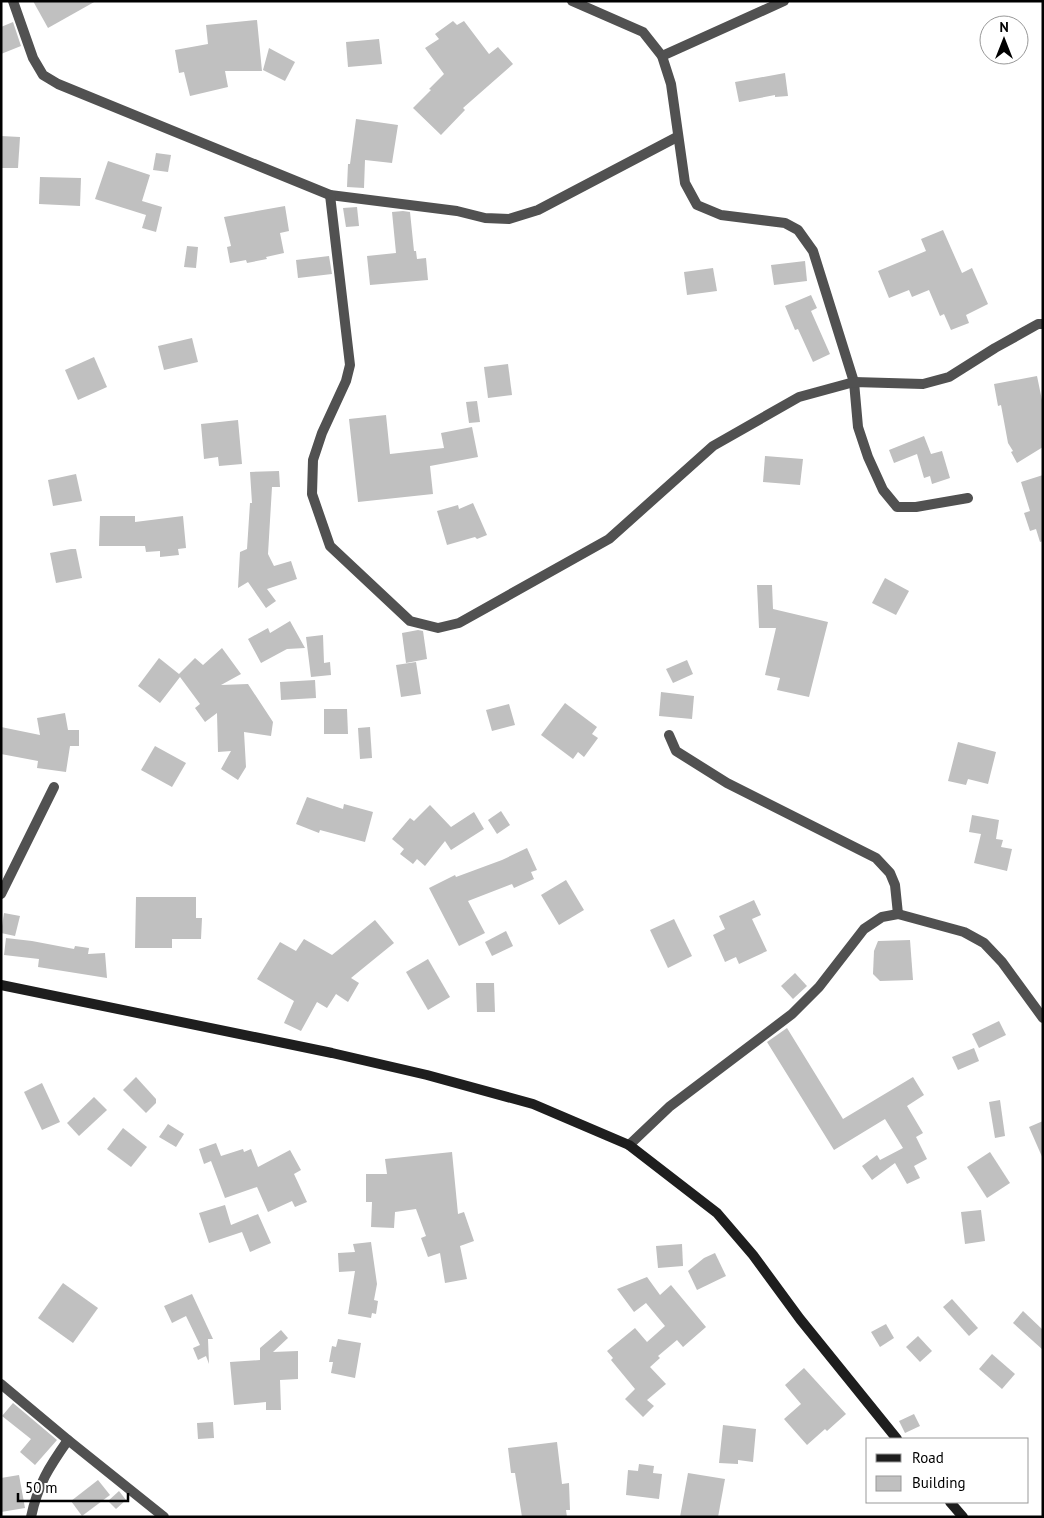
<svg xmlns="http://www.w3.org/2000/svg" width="1044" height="1518" viewBox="0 0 1044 1518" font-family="'PT Sans',sans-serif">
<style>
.building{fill:#c0c0c0}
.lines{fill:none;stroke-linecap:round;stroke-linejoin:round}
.minor{stroke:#515151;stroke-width:10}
.secondary{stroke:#1e1e1e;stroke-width:10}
</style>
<rect width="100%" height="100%" fill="#fff"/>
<g class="building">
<path d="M33,1H96L48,28Z"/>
<path d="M257,20L262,71H225L228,87L190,96L184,72L179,73L175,50L208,44L206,25Z"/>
<path d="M453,21L457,25L464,21L489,54L498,47L513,64L463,108L465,110L441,135L413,108L431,90L429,89L444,74L425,48L439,39L435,34Z"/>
<path d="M13,22L21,46L1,54V27Z"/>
<path d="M379,39L382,64L348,67L346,42Z"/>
<path d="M269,48L295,62L285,81L263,70Z"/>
<path d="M785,73L788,96L775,97V95L739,102L735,82Z"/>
<path d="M356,119L398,125L392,163L365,160L364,188L347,187L348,164H350Z"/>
<path d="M1,136L20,137L18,168H1Z"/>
<path d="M156,153L171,155L168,172L153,170Z"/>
<path d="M108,161L150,175L142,201L162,207L156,232L142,228L146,215L95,199Z"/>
<path d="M40,177L81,178L80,206L39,204Z"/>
<path d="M285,206L289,231L280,233L284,253L266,257L267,259L247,263L246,260L230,263L227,247L231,246L224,217Z"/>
<path d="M357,207L359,226L346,227L343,208Z"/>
<path d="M403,211L410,212L414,251H416L417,259L426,258L428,280L370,285L367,256L396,253L392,212Z"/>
<path d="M943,230L962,273L972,268L988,304L966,315L969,323L951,330L944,314L940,316L929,290L912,297L909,290L889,298L878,271L926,251L921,239Z"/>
<path d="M187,246L198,247L196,268L184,267Z"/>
<path d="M329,256L332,274L298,278L296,260Z"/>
<path d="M805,261L807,281L774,285L771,265Z"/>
<path d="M713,268L717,291L687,295L684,272Z"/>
<path d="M811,295L817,308L811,311L830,354L813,362L798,329L795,330L785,306Z"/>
<path d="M192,338L198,362L164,370L158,346Z"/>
<path d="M94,357L107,387L78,400L65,370Z"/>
<path d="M508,364L512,395L488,398L484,367Z"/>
<path d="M1037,376L1043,405V447L1017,463L1011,452L1013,451L1008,443L1001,405L998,406L994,384Z"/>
<path d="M477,401L480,422L469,423L466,402Z"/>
<path d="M386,415L390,454L444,448L441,433L472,427L478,457L430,466L433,494L358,502L349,419Z"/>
<path d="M238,420L242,464L219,466L218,457L204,459L201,424Z"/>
<path d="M924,436L931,454L942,451L950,478L932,484L930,476L924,478L917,454L894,463L889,450Z"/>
<path d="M765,456L803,459L800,485L763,482Z"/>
<path d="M279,471L280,487H272L268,554L274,566L291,561L297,579L267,589L276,601L266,608L248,582L238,588L240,552L247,549L250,503H252L250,472Z"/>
<path d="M76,474L82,501L53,506L48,480Z"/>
<path d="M1043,475V541L1040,542L1036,529L1030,531L1024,513L1030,511L1021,482Z"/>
<path d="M473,503L487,535L477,539L475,537L447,545L437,511L458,505L459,509Z"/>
<path d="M100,516H135V522L183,516L186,548L178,549L179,555L160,557V551L146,552L145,546H99Z"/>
<path d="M71,549H76L82,578L56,583L50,553Z"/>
<path d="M885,578L909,591L896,615L872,603Z"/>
<path d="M757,585H772L773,609L828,622L809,697L777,690L780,678L765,675L776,628H759Z"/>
<path d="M290,621L305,648L287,649L261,663L248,639L268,628L270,633Z"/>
<path d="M418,630L423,631L427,659L406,663L402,633Z"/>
<path d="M323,635L324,663L330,662L331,675L311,677L306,637Z"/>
<path d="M222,648L241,674L221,685L248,684L273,722L271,736L244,732L246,767L238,780L221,769L231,751L218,752L217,713L205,722L195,708L200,704L180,677L160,703L138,686L159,658L179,674L195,658L203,665Z"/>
<path d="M687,660L693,674L673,683L666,669Z"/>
<path d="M416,662L421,694L401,697L396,665Z"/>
<path d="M315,680L316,698L281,700L280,682Z"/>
<path d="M661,692L694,696L692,719L659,716Z"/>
<path d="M565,703L597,727L592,734L598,738L584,757L578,752L573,759L541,735Z"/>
<path d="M509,704L515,725L492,731L486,710Z"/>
<path d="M324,709H347L348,734H324Z"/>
<path d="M65,713L68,730H79V746H70L66,772L37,768L38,761L1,754V727L40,735L37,718Z"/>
<path d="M370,727L372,758L360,759L358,728Z"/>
<path d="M958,742L996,752L988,784L968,779L966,785L948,781Z"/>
<path d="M155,746L186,763L172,787L141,770Z"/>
<path d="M307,797L343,809L344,804L373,812L365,842L320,830L319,833L296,824Z"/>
<path d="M430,805L451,827L474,812L484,829L451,850L445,841L425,866L417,859L413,864L400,854L404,849L392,839L410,818L414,821Z"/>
<path d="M501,811L510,825L497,834L488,820Z"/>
<path d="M972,815L999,820L996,839L1003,840L1001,847L1012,849L1007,871L974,863L981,834L969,832Z"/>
<path d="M527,848L537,870L531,872L534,879L514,888L512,884L468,901L485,933L459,946L429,888L455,875L456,877L502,860Z"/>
<path d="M566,880L584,910L559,925L541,895Z"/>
<path d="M136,897H196V918H202L201,939H172V948H135Z"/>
<path d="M754,900L761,915L752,919L767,951L739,964L736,957L725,962L713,935L725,929L719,916Z"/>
<path d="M4,913L20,916L15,936L1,933Z"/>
<path d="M674,919L692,956L668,968L650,930Z"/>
<path d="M375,920L394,943L351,978L359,983L348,1002L336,994L327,1008L317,1002L301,1031L284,1023L294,1001L257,979L280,942L296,951L304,939L332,955Z"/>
<path d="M506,931L513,946L492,956L485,942Z"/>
<path d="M6,938L32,941L74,949L75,946L89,948L88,954L105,953L107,978L38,967L39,959L4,955Z"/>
<path d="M910,940L913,980L880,981L873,974L874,951L878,941Z"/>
<path d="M428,959L450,997L428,1010L406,972Z"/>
<path d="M795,973L807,986L793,999L781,986Z"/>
<path d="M476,983H494L495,1012H477Z"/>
<path d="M999,1021L1006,1035L979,1048L972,1034Z"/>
<path d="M787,1028L843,1119L913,1077L924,1095L907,1106L923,1133L916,1137L927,1159L914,1166L920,1178L907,1184L895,1163L872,1180L862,1166L877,1155L880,1160L903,1148L885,1119L834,1150L767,1042Z"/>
<path d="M974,1048L979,1061L958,1070L952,1057Z"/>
<path d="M136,1077L156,1099V1103L146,1113L123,1090Z"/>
<path d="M42,1083L60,1122L42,1130L24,1092Z"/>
<path d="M94,1097L107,1110L79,1136L67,1123Z"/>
<path d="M1000,1100L1005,1136L995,1138L989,1102Z"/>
<path d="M1043,1121V1159L1029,1127Z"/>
<path d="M168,1124L184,1134L176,1147L159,1137Z"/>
<path d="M123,1128L147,1147L131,1167L107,1149Z"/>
<path d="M216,1143L221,1156L243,1149L244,1152L251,1149L258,1167L290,1150L301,1170L294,1174L307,1202L295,1207L292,1201L268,1212L257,1187L225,1198L211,1161L204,1164L199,1149Z"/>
<path d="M452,1152L458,1214L464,1212L474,1241L460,1246L467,1279L445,1283L440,1253L428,1257L421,1238L426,1236L416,1209L395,1212L394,1228L371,1227L372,1202H366V1174H387L385,1159Z"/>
<path d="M990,1152L1010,1183L987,1198L967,1167Z"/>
<path d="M225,1205L231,1225L258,1214L271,1243L250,1252L242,1232L209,1243L199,1213Z"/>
<path d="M981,1210L985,1241L965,1244L961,1212Z"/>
<path d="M371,1242L377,1284L374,1300L378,1301L376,1314L372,1313L371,1318L348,1314L355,1271L339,1272L338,1253L355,1252L353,1244Z"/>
<path d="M682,1244L683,1266L658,1268L656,1246Z"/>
<path d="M715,1253L726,1276L697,1290L688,1271L704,1258Z"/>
<path d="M647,1277L660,1295L671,1285L706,1327L683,1347L677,1340L658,1356L660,1358L650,1367L666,1384L647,1400L654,1406L643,1417L625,1399L635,1389L611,1360L613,1358L607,1351L635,1328L647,1342L665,1326L646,1303L634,1312L617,1289Z"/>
<path d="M63,1283L98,1308L73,1343L38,1318Z"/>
<path d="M192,1294L213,1339H208L209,1364L206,1356L198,1360L193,1348L200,1345L186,1316L172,1323L164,1306Z"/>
<path d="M952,1299L978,1328L969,1336L943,1307Z"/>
<path d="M1023,1311L1043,1330V1350L1013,1323Z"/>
<path d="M886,1324L894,1338L880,1347L871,1332Z"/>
<path d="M281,1330L288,1338L273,1352L298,1351V1379L280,1380L281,1410H266V1402L234,1405L230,1362L260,1360V1348Z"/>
<path d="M918,1336L932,1351L920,1362L906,1347Z"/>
<path d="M338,1339L361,1343L355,1378L331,1373L333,1362H329L332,1346L336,1347Z"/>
<path d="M992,1354L1015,1374L1002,1389L979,1369Z"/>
<path d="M804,1368L846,1414L827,1431L825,1429L807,1445L784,1419L801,1404L785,1385Z"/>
<path d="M13,1403L57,1440L35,1465L20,1452L31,1439L2,1416Z"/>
<path d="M914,1414L920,1426L905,1433L899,1421Z"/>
<path d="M213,1422L214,1438L198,1439L197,1423Z"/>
<path d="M723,1425L756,1429L753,1462L738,1460V1464L719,1463Z"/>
<path d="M557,1442L562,1484L569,1483L570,1510H566L567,1517H522L515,1473H511L508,1448Z"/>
<path d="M639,1464L654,1466L653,1473L662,1474L659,1499L626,1495L628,1470L638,1471Z"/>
<path d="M688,1473L725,1479L718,1517H680Z"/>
<path d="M19,1475L25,1508L1,1512V1478Z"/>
<path d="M98,1480L110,1495L82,1516L71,1501Z"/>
<path d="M119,1491L126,1500L116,1509L108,1501Z"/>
</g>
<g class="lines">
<g class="minor">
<path d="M13,1L33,58L43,75L58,84L330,195L457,211L485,218L509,219L538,210L677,137"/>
<path d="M572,1L643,32L662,56L671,84L685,183L697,205L721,215L785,223L798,230L813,251L854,382L858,427L868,457L883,490L897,507H916L968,498"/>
<path d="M662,56L784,1"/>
<path d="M330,195L350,365L346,381L322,433L313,460L312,494L330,546L410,621L438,628L459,623L609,539L713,446L799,397L854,382L923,384L949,377L995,348L1038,324H1043"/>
<path d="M669,735L676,751L727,783L876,858L890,873L895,885L898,914"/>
<path d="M1,894L54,787"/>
<path d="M629,1145L669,1107L792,1014L819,987L864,929L882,917L898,914L964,932L984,943L1002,962L1043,1018"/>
<path d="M1,1384L68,1440L164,1517"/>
<path d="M31,1517C38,1484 49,1467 68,1440"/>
</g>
<g class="secondary">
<path d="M1,985L332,1053L427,1075L533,1104L629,1145L717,1213L753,1255L800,1319L897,1439"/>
<path d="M950,1502L963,1517"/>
</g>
</g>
<rect width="1044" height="1518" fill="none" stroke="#000000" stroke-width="5"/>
<rect x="866" y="1438" width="162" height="65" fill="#ffffff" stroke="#999999"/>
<rect x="876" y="1454" width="25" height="8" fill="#1e1e1e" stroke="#999999"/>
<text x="912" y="1463" font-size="15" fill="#000000">Road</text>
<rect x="876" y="1476" width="25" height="15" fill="#c0c0c0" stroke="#999999"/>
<text x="912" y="1488" font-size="15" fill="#000000">Building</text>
<g transform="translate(1004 40)"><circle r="24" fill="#ffffff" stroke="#999999"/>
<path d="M0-4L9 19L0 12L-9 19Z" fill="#000000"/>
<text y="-8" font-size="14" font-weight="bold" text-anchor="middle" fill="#000000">N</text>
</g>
<path d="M18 1493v8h110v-8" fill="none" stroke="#000000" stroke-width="2.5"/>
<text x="25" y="1493" font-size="15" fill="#000000" stroke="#ffffff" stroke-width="4" paint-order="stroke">50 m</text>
</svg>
